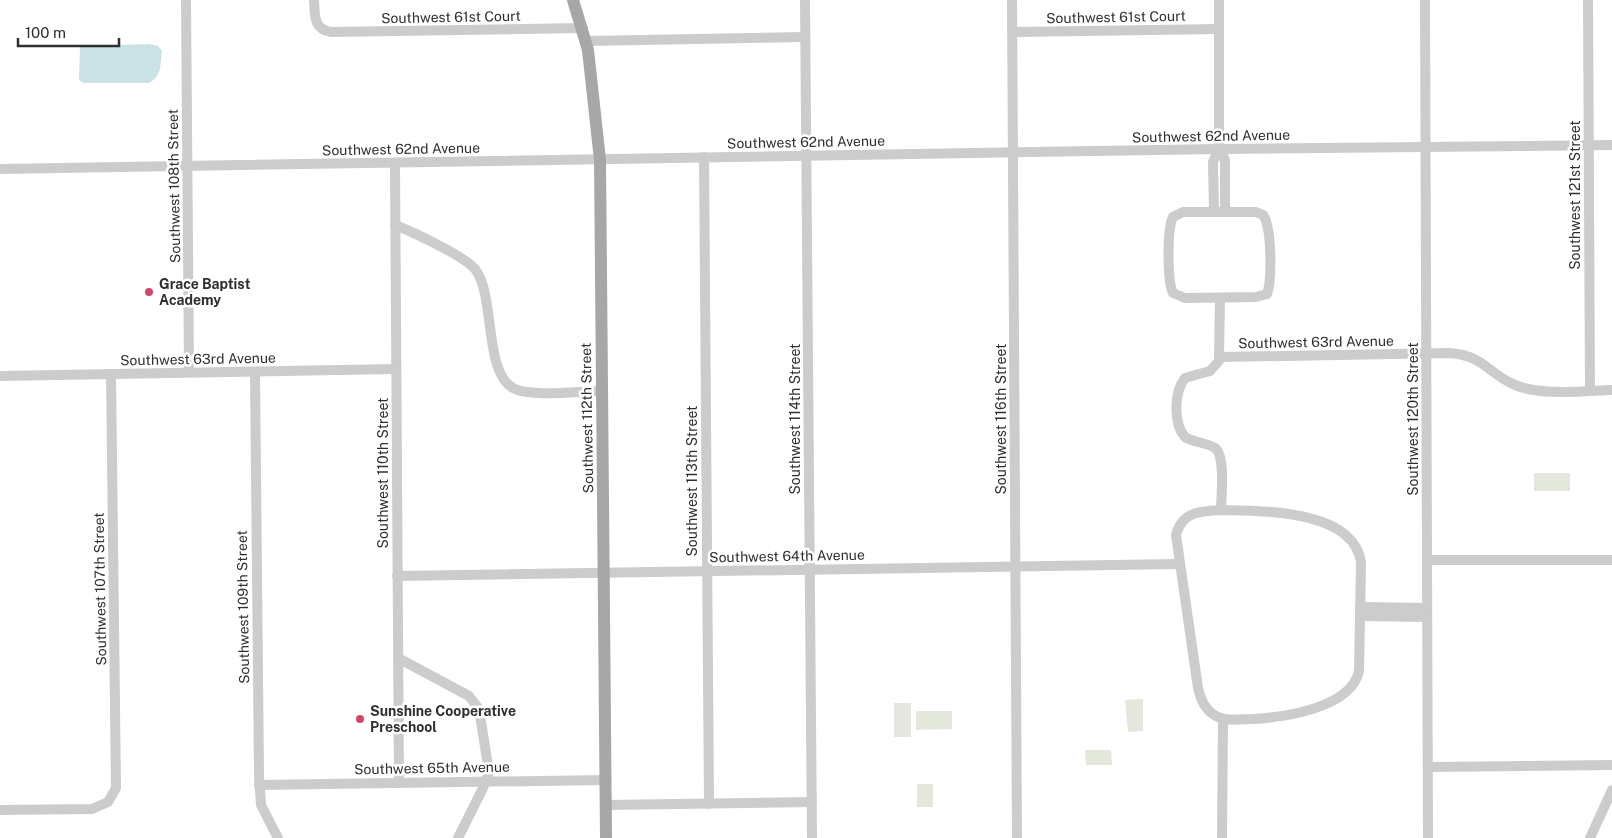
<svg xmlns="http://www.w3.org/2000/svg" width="1612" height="838" viewBox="0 0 1612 838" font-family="'Public Sans',sans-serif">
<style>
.green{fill:#e4e8dc}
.water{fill:#cae1e6}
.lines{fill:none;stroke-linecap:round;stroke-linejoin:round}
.minor{stroke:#ccc;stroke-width:10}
.major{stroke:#a7a7a7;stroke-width:12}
.poi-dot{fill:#d24569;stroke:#fff;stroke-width:2}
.labels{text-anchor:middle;stroke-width:5;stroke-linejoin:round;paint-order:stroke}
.street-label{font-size:14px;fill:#2f2f2f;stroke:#fff}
.poi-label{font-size:14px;font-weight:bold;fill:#2f2f2f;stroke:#fff;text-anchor:start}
</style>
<rect width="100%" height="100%" fill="#fff"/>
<g class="green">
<rect x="1534" y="473" width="36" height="18"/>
<path d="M1143,699V731L1128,732L1125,700Z"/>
<rect x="894" y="703" width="17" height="34"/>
<path d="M916,711H952V729L916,730Z"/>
<path d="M1085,750H1111L1112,765H1086Z"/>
<rect x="917" y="784" width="16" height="23"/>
</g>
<path class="water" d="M149,44L158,46L162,51C160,65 162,76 149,83H83L79,80L80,46Z"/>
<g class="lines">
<g class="minor">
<path d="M186,0L189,372"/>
<path d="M314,0C315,15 313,29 331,32L583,28"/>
<path d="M805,0L812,838"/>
<path d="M1012,0L1017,838"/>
<path d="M1425,0L1428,838"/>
<path d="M1588,0L1590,391"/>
<path d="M1012,32L1219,29"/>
<path d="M586,41L805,37"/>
<path d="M1219,149L1225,160V212"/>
<path d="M704,157L709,804"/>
<path d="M395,163L399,783"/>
<path d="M0,169L1219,149L1612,145"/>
<path d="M1183,212H1256L1263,215C1272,226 1272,281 1267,294L1256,297L1185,298L1173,293C1167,281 1167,229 1173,217Z"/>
<path d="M1214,212L1213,162L1219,149V0"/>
<path d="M395,225C413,232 464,256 475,269C496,296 483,375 515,389C532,397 581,391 602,391"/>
<path d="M1220,298L1219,361L1210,371L1185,378C1174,392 1173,423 1185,437C1194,443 1206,442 1215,448C1226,456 1221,497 1221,510"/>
<path d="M1220,357L1450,353C1485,356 1488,374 1515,385C1541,396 1584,391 1612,390"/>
<path d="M255,372L259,776L261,805L278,838"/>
<path d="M0,376L396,369"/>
<path d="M1221,510C1261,511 1353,509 1361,562L1359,671C1351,708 1285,717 1254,719C1242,719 1226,722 1216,716C1205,710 1201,700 1198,688L1176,535C1182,512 1199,511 1221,510Z"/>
<path d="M1427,560H1612"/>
<path d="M397,576L1178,564"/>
<path d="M1360,607L1427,608"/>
<path d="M1361,616L1427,617"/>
<path d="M398,658L469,696L479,709L489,772L483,788L458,838"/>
<path d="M1428,767L1612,765"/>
<path d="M259,785L605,780"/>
<path d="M606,805L812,802"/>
<path d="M0,810L92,809L108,802L116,788L111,374"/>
<path d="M1222,838L1223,719"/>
<path d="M1590,838L1612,790"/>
</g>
<path class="major" d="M573,0L588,50L600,160L606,838"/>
</g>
<g class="poi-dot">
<circle cx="149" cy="292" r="5"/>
<circle cx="360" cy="719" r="5"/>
</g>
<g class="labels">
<g class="street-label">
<text transform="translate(451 17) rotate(-1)" y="5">Southwest 61st Court</text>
<text transform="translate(1116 17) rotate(-1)" y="5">Southwest 61st Court</text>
<text transform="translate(1211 136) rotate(-1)" y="5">Southwest 62nd Avenue</text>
<text transform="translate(806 142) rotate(-1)" y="5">Southwest 62nd Avenue</text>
<text transform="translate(401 149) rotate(-1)" y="5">Southwest 62nd Avenue</text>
<text transform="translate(174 186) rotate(-91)" y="5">Southwest 108th Street</text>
<text transform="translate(1575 195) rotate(-90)" y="5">Southwest 121st Street</text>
<text transform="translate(1316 342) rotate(-1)" y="5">Southwest 63rd Avenue</text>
<text transform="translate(198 359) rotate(-1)" y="5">Southwest 63rd Avenue</text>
<text transform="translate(587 418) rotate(-91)" y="5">Southwest 112th Street</text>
<text transform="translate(795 419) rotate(-90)" y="5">Southwest 114th Street</text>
<text transform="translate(1001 419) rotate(-90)" y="5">Southwest 116th Street</text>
<text transform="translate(1413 419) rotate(-90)" y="5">Southwest 120th Street</text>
<text transform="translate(383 473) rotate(-90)" y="5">Southwest 110th Street</text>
<text transform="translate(692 481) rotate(-90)" y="5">Southwest 113th Street</text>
<text transform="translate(787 556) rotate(-1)" y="5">Southwest 64th Avenue</text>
<text transform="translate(100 589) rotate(-91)" y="5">Southwest 107th Street</text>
<text transform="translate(243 607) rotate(-91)" y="5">Southwest 109th Street</text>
<text transform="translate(432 768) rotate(-1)" y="5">Southwest 65th Avenue</text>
</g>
<g class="poi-label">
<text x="159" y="289">Grace Baptist<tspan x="159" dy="16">Academy</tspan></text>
<text x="370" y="716">Sunshine Cooperative<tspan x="370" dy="16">Preschool</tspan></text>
</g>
</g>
<path d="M18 38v8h101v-8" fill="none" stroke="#2f2f2f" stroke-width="2.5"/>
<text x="25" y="38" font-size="15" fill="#2f2f2f" stroke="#ffffff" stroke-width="4" paint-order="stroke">100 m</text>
</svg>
